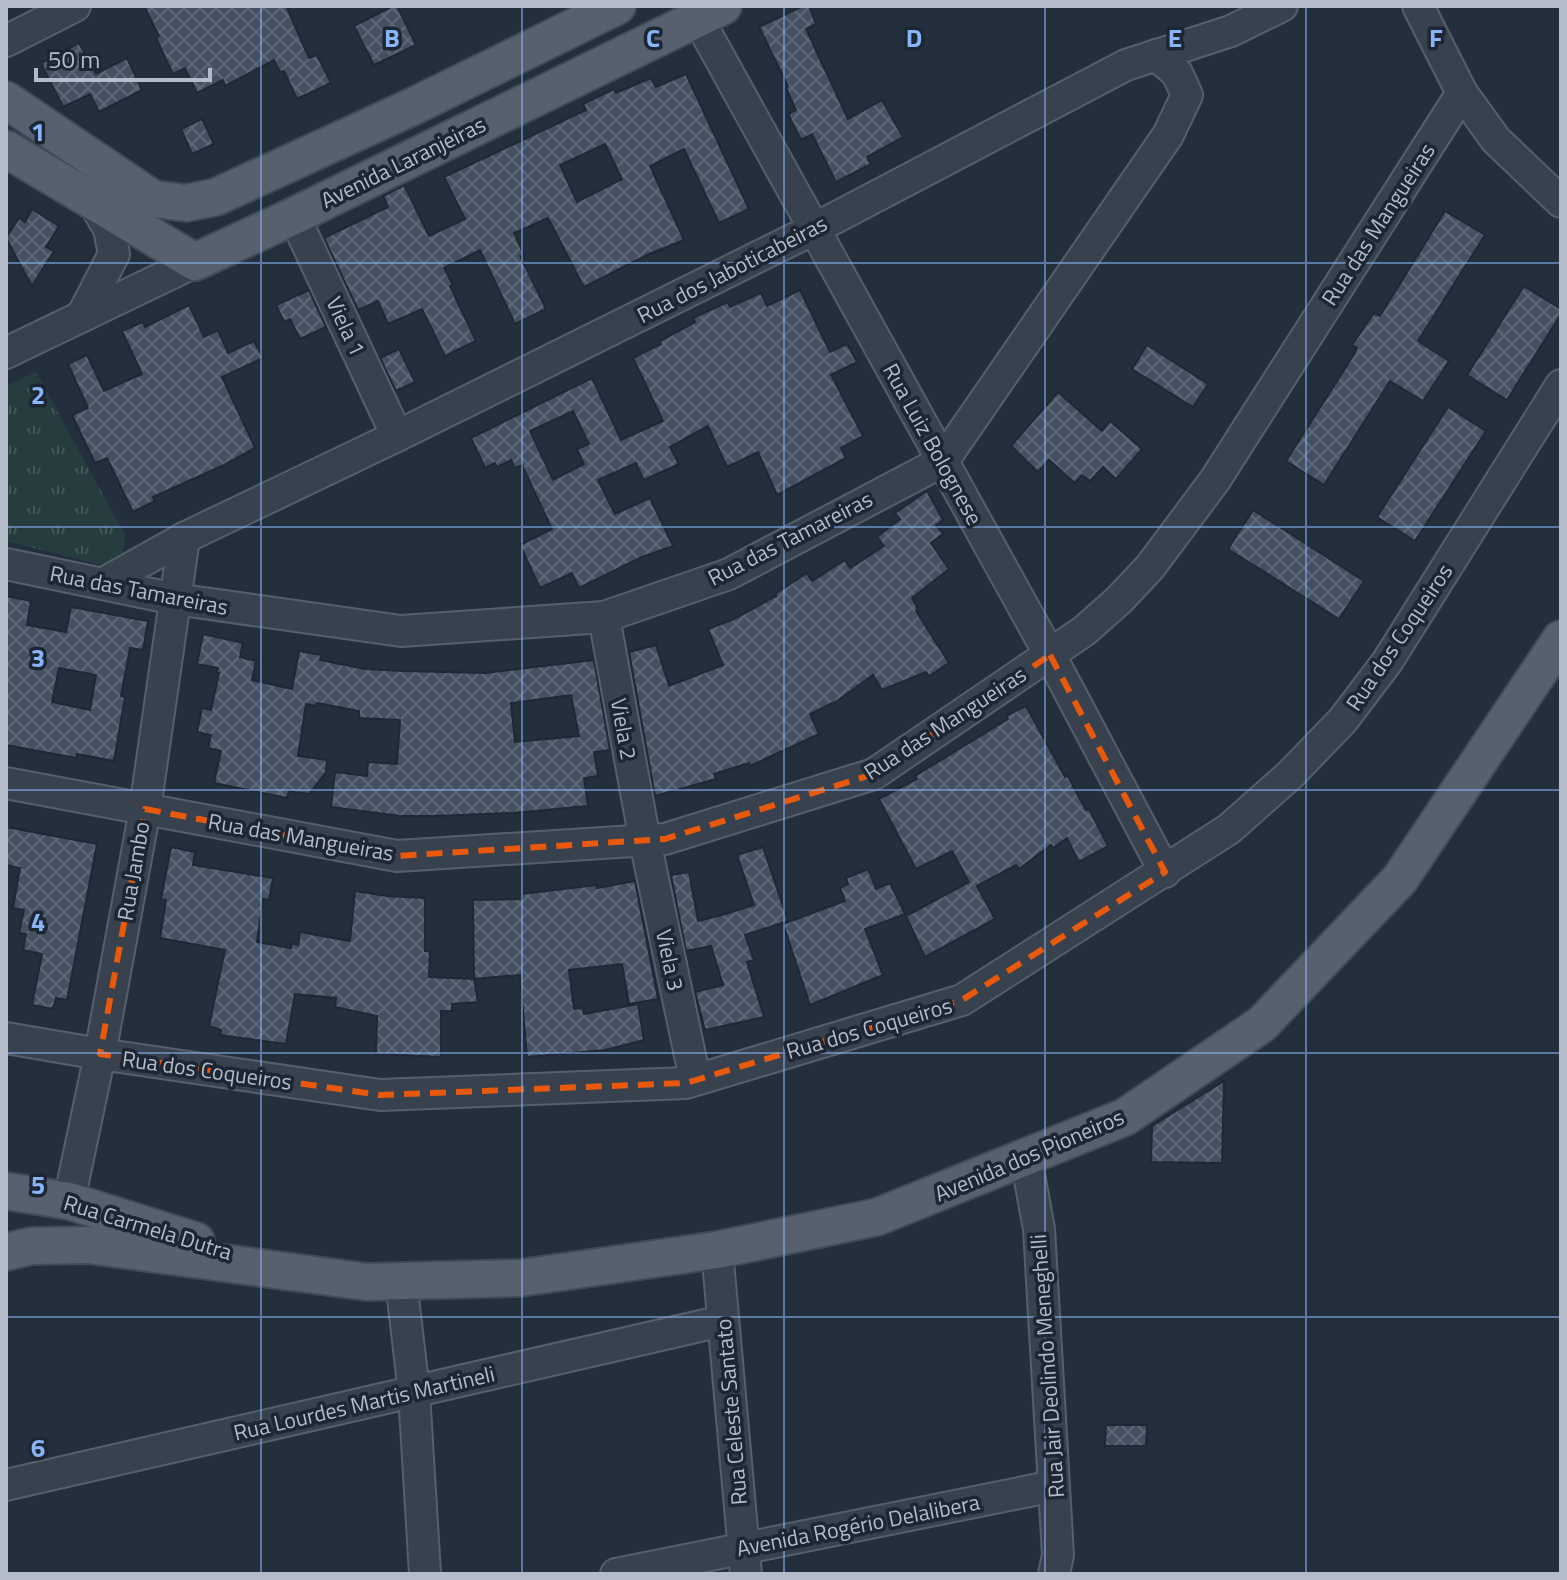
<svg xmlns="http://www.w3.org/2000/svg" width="1567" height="1580" viewBox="0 0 1567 1580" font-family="'Titillium Web',sans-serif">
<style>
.grass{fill:url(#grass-tufts)}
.building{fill:url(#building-cross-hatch);stroke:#1f2835;stroke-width:2;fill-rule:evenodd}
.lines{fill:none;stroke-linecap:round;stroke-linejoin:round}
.minor-casing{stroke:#565f6c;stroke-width:34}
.major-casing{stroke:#414a57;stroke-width:40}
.minor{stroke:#38414e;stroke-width:30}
.major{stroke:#56606e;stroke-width:36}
.marked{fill:none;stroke:#e8590c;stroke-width:6;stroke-dasharray:16 10;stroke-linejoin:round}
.grid{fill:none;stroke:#8ab4f8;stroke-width:2;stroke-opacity:0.55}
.labels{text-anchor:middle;stroke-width:7;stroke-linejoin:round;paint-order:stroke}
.street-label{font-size:22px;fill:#b4bcc9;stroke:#1d2633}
.grid-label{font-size:26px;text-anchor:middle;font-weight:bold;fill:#8ab4f8;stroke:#1d2633;stroke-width:7;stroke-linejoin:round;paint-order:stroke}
</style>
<defs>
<pattern id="grass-tufts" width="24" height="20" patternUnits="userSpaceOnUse" patternTransform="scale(2)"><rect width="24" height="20" fill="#263c3f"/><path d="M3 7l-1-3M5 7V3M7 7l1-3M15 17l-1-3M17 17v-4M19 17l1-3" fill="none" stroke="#435659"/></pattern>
<pattern id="building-cross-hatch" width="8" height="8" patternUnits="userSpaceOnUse" patternTransform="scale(2)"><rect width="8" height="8" fill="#455162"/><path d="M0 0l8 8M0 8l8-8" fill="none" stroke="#5d6877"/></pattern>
</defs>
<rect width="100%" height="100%" fill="#242f3e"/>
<path class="grass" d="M36,372L125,535L121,570L6,541V386Z"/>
<g class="building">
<path d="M144,6H286L309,58L317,55L331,83L297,99L284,71L280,72L274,60L225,86L223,80L197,93L185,68L173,74L156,38L159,36Z"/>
<path d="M393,6H397L416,45L374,65L354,26Z"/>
<path d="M803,6H809L816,24L806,29L848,119L882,100L903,137L867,157L871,164L836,182L812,134L801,140L788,114L796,110L786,88L788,86L759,27Z"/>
<path d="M79,43L96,74L127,58L142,90L99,112L90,94L63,107L41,63Z"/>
<path d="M686,74L749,209L719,223L684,149L650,166L684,240L649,254L584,287L548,218L514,233L524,255L520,256L546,309L515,324L480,250L444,268L453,285L450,286L476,341L445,356L422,309L388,324L378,301L358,310L324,238L388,207L383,196L404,185L429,236L465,219L444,177L586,110L583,104L614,89L616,93L651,78L656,87ZM605,144L622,179L577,202L560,165Z"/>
<path d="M202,119L214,144L192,154L181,129Z"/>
<path d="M32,209L59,226L46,247L54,251L32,286L6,238L19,218L25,222Z"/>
<path d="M1445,211L1485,235L1418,341L1449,361L1423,401L1390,381L1324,485L1286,461L1353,356L1357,348L1352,345L1374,313L1380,316Z"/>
<path d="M1524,286L1561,309V314L1507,400L1467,375Z"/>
<path d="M309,290L326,327L300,339L290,319L284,322L276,305Z"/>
<path d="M800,290L830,352L847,344L857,362L831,375L863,436L841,448L846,458L777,495L758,452L727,467L708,426L670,447L679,464L644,480L636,463L598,480L615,514L650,498L673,546L642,557L579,588L572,573L540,588L520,545L552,529L522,465L515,468L511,460L497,467L495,463L485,468L471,438L592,378L621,440L663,421L633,358L661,344L660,341L695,322L693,318L728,302L730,307L761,293L767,306ZM573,411L589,444L577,449L584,464L553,480L530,431Z"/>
<path d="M189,305L204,337L218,330L228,353L254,341L263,358L222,377L255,448L224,465L153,497L155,501L133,512L107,458L95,463L72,415L88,408L68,364L87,355L104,391L142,374L122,331L143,322L145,327Z"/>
<path d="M1147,345L1208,384L1193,407L1132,369Z"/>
<path d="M399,349L415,382L396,391L380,358Z"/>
<path d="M1058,392L1102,431L1110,421L1142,449L1116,479L1103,467L1090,481L1082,475L1075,483L1049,460L1038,472L1011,446Z"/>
<path d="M1448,407L1486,431L1415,541L1377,517Z"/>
<path d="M927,491L943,520L936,525L943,534L931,543L949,569L912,598L918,609L916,611L949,663L929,676L926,672L882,690L873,675L837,701L810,714L819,734L750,766L749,763L714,774L716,779L655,796L629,652L656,645L669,686L723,665L708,629L734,619L776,596L775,594L807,573L812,581L845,560L850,568L884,546L877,537L900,519L895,513Z"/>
<path d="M1253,510L1364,581L1339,619L1228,549Z"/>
<path d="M6,596L31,601L27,625L66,632L71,607L148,621L143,650L130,648L121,696L125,697L114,761L77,754L76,758L6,745ZM59,668L96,675L90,710L52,702Z"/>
<path d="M203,634L243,643L240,657L256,661L252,680L292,689L299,651L321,655L320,660L365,669L404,671L485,673L594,660L610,750L594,752L598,776L584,778L588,806L513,813L435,816H400L331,807L335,772L367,776L368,762L397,764L400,720L359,718V711L317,703L316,706L306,704L298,756L327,760L326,772L309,794L289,791L287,798L214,783L221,751L208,748L211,735L197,732L202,708L211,710L219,673H216L218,668L197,664ZM571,695L579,736L515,742L511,703Z"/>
<path d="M1026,706L1065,777L1067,775L1086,810L1089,809L1108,846L1079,862L1067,838L1053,848L1051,845L1019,869L1016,865L977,886L995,919L925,957L906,916L969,882L952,851L916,869L879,799L917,779L915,776L1008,719L1006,716Z"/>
<path d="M6,827L97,844L67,1000L56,998L53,1009L32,1005L42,954L23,950L26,934L19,933L24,910L13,908L20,868L6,865Z"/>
<path d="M171,847L195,852L193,865L273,878L269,900L263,899L257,942L291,948L292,943L298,945L300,932L350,941L355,891L387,896L425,898V951H430L429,977L474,979L473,900L522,899V894L596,885L597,888L635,881L658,999L629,1004L622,964L569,970L574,1009L583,1008L584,1014L638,1004L644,1040L605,1050L527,1057L520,975L474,979L478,1002L452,1004V1011H441V1057L376,1054L377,1016L335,1007L336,998L295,994L286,1044L220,1035L221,1030L209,1026L225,950L160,938L166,900L161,899Z"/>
<path d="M763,847L788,921L745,935L754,960L747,962L764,1017L705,1030L695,992L723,985L711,946L686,951L671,875L689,872L698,921L722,915L754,905L737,855Z"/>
<path d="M868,869L876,889L890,883L905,914L865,929L883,975L810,1005L783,924L845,901L840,888L848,884L846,878Z"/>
<path d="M1224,1081L1222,1163L1151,1162L1152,1126Z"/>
<path d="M1106,1425H1147L1146,1446H1105Z"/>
</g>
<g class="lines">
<defs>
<g id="minor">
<path d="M691,6L1050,655L1165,872"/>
<path d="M1418,6L1462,93L1496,140L1561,202"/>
<path d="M6,41L75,6"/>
<path d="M294,216L397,436"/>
<path d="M82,316L114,254L109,229L92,200"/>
<path d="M6,353L195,262"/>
<path d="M6,564L175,599L401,631L604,617L729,574L943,461L1168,135L1187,95L1177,73L1156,55"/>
<path d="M102,584L184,538L397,436L814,229L1126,65L1231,31L1282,6"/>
<path d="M604,617L645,841L695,1079"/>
<path d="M6,783L397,856L665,839L874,774L1084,631L1119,600L1150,567L1215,480L1462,93"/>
<path d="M6,1038L100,1054L380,1095L686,1083L962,1000L1229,829L1291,774L1343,720L1387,662L1561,385"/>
<path d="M1026,1158L1039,1229L1058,1555L1054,1574"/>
<path d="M69,1201L100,1054L145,809L184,538"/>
<path d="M717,1250L746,1574"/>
<path d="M401,1281L414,1392L425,1574"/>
<path d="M6,1485L722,1321"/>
<path d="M616,1574L1054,1486"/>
</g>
<g id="major">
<path d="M6,100L153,199L186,203L216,197L414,106L617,6"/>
<path d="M6,149L195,262L294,216L723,6"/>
<path d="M6,1191L69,1201L196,1241"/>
<path d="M6,1252L31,1246L88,1245L367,1282L520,1278L717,1250L877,1217L1125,1117L1262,1024L1400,879L1561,639"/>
</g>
</defs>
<use href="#minor" class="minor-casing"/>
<use href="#major" class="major-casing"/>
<use href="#minor" class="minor"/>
<use href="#major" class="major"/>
</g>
<path class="marked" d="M1050,655L1165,872L962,1000L686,1083L380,1095L100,1054L145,809L397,856L665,839L874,774Z"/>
<path class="grid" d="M261,6V1574M522,6V1574M784,6V1574M1045,6V1574M1306,6V1574M6,263H1561M6,527H1561M6,790H1561M6,1053H1561M6,1317H1561"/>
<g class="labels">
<g class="street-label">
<text transform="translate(403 162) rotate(-26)" y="8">Avenida Laranjeiras</text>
<text transform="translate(1378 224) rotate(-57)" y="8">Rua das Mangueiras</text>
<text transform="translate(732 269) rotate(-27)" y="8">Rua dos Jaboticabeiras</text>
<text transform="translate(346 326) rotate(65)" y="8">Viela 1</text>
<text transform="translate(933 444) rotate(61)" y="8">Rua Luiz Bolognese</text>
<text transform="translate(790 538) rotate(-27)" y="8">Rua das Tamareiras</text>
<text transform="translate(139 590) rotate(11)" y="8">Rua das Tamareiras</text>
<text transform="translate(1399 637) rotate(-56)" y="8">Rua dos Coqueiros</text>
<text transform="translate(945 723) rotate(-33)" y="8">Rua das Mangueiras</text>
<text transform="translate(624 729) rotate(80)" y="8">Viela 2</text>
<text transform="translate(301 837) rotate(10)" y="8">Rua das Mangueiras</text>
<text transform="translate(133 871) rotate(-80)" y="8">Rua Jambo</text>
<text transform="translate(670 960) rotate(78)" y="8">Viela 3</text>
<text transform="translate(869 1028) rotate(-16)" y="8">Rua dos Coqueiros</text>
<text transform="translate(207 1070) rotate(8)" y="8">Rua dos Coqueiros</text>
<text transform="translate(1029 1155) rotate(-23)" y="8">Avenida dos Pioneiros</text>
<text transform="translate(148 1227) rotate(17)" y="8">Rua Carmela Dutra</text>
<text transform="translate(1047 1366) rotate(-94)" y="8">Rua Jair Deolindo Meneghelli</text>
<text transform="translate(364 1403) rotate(-13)" y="8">Rua Lourdes Martis Martineli</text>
<text transform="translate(731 1412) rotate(-95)" y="8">Rua Celeste Santato</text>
<text transform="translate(858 1525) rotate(-11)" y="8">Avenida Rogério Delalibera</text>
</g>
</g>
<g class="grid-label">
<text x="392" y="47">B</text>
<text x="653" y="47">C</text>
<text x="914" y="47">D</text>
<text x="1175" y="47">E</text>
<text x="1436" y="47">F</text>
<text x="38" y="141">1</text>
<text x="38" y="404">2</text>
<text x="38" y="667">3</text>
<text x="38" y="931">4</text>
<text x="38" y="1194">5</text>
<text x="38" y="1457">6</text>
</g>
<rect width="1567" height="1580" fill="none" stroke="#b4bcc9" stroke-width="16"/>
<path d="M36 68v12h174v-12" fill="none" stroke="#b4bcc9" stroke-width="4"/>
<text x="48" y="68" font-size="24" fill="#b4bcc9" stroke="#1d2633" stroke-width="6" paint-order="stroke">50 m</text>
</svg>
